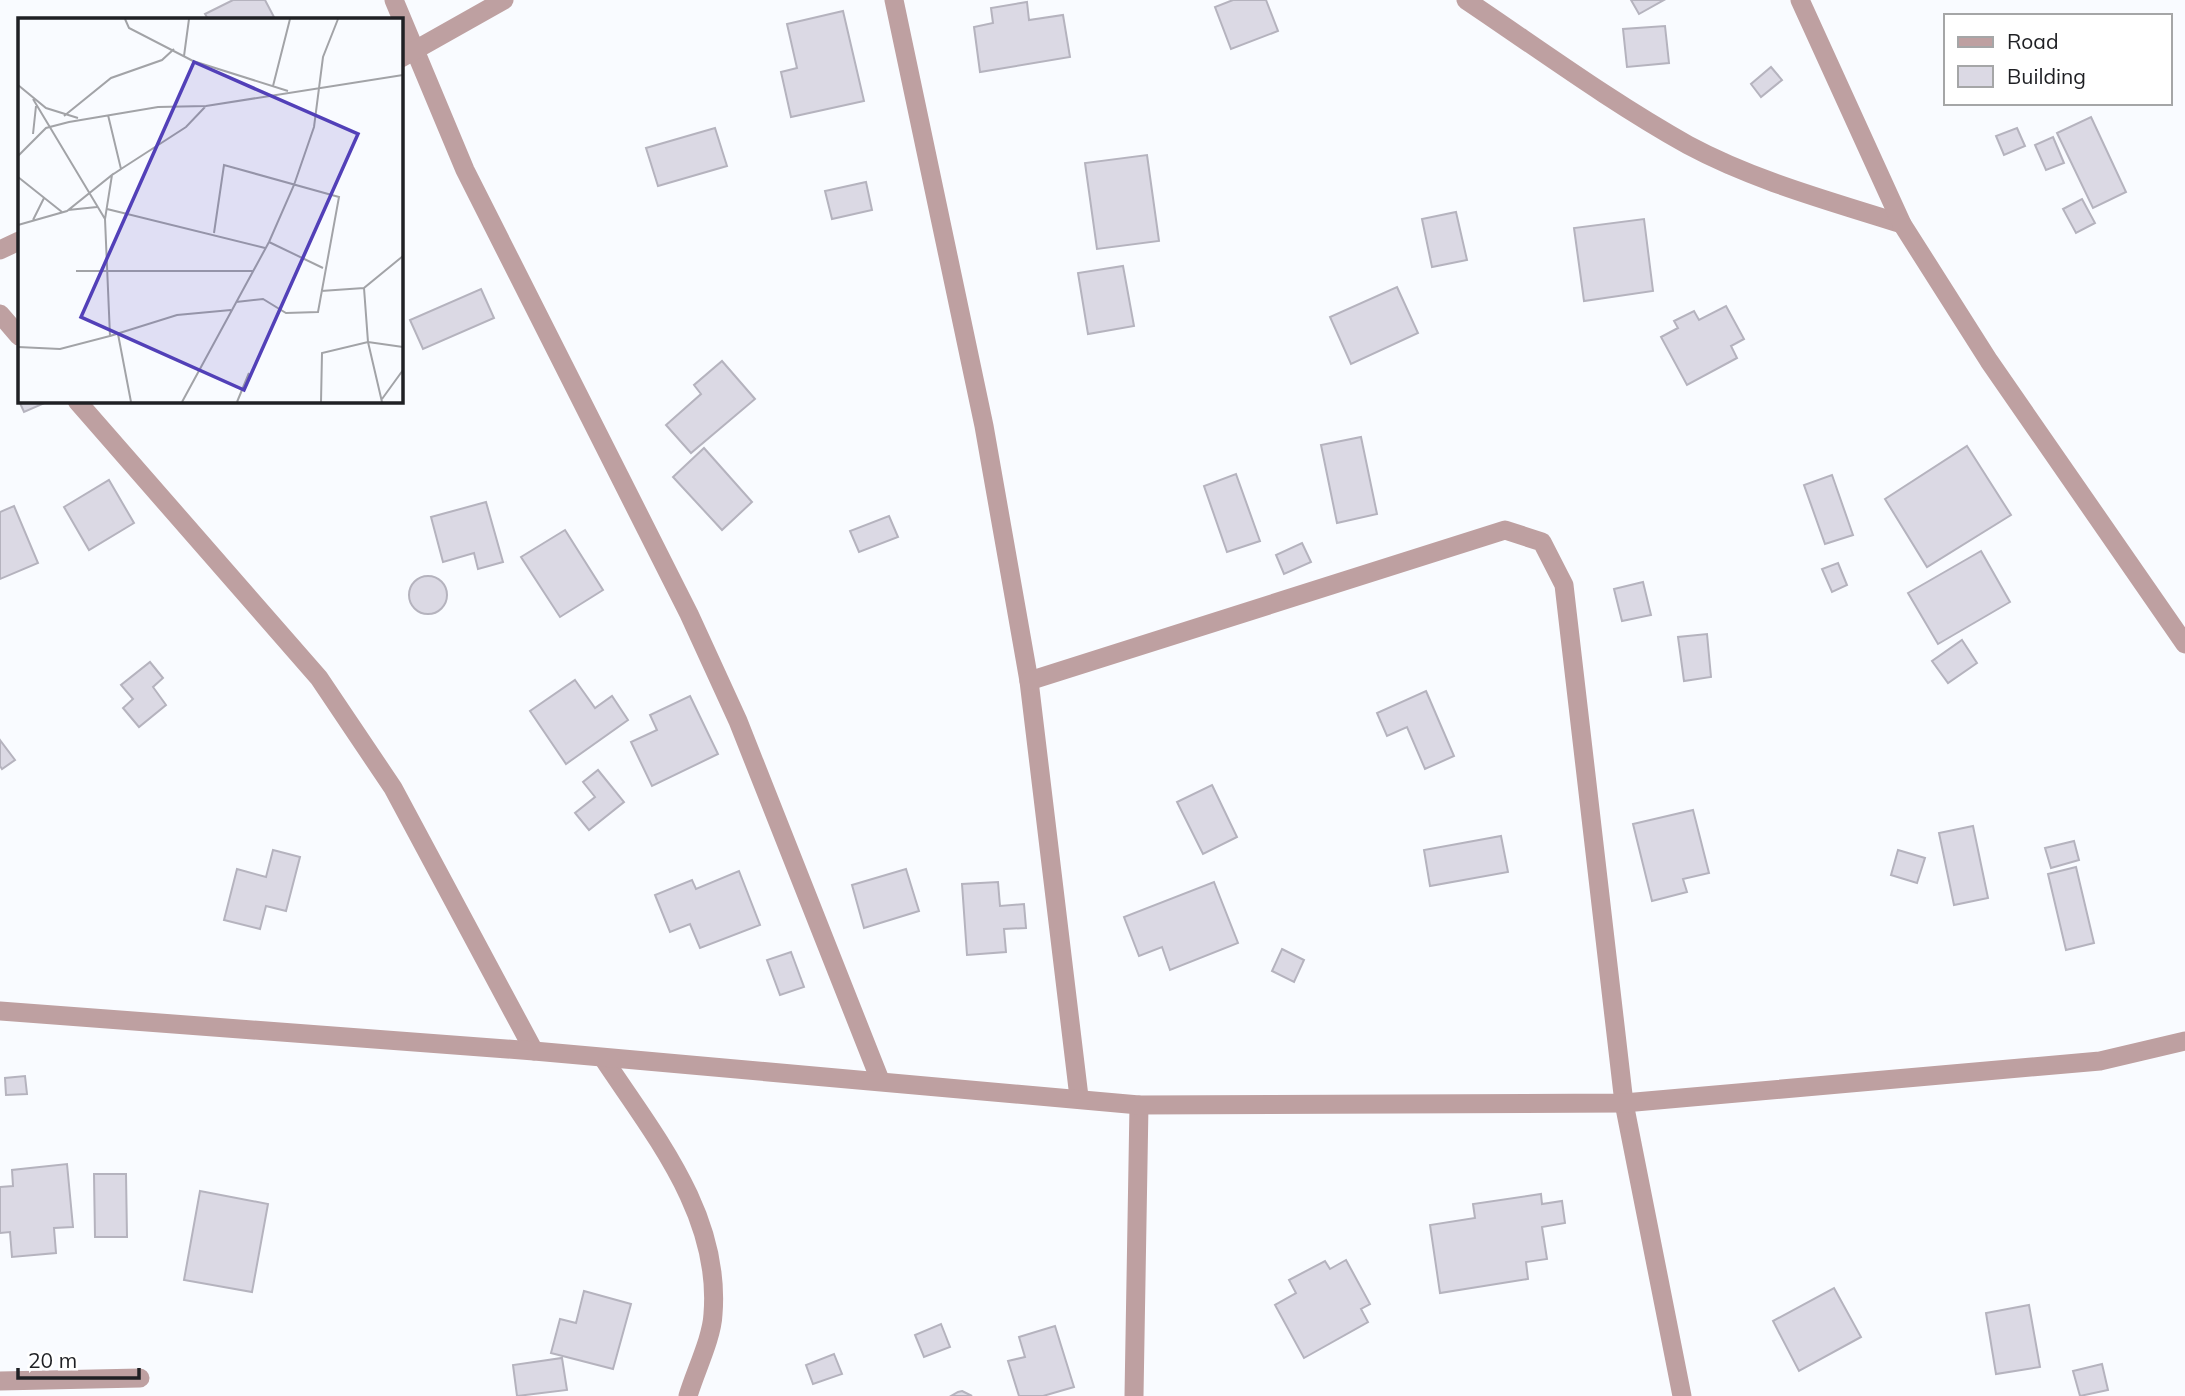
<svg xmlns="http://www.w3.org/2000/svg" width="2185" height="1396" viewBox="0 0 2185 1396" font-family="Mulish,sans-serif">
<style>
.building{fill:#dbd9e4;stroke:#b5b3be;stroke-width:2}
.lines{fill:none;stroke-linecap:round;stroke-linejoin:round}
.minor{stroke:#bea0a1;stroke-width:19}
.tertiary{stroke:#bea0a1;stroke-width:19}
.inset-road{fill:none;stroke:#a2a3a7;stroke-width:2}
.view{fill:#5240b8;fill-opacity:0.15;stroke:#5240b8;stroke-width:3.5}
.inset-edge{fill:none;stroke:#1f2024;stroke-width:3.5}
</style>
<rect width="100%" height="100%" fill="#f9fbff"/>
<g class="building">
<path d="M233,0H265L275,19H208L205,14Z"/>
<path d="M1266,0L1278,31L1231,49L1215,7L1233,0Z"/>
<path d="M1631,0H1664L1639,14Z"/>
<path d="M1027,2L1029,20L1063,15L1070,57L980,72L974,27L993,23L991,8Z"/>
<path d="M843,11L864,101L791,117L781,72L797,68L787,24Z"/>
<path d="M1665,26L1669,63L1627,67L1623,29Z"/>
<path d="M1771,67L1782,80L1761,97L1751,84Z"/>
<path d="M2091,117L2126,192L2093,208L2057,133Z"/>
<path d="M715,128L727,166L658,186L646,148Z"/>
<path d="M2017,128L2025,146L2004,155L1996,136Z"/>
<path d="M2053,137L2064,163L2046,170L2035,145Z"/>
<path d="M1147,155L1159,241L1097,249L1085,163Z"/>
<path d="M866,182L872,210L832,219L825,191Z"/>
<path d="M2082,199L2095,223L2076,233L2063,209Z"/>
<path d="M1456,212L1467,260L1432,267L1422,219Z"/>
<path d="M1644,219L1653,291L1584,301L1574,228Z"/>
<path d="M1123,266L1134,326L1088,334L1078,273Z"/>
<path d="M1397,287L1418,333L1351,364L1330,317Z"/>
<path d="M481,289L494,318L423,349L410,320Z"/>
<path d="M1726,306L1744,339L1731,346L1737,358L1687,385L1661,337L1678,328L1674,321L1694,311L1699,320Z"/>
<path d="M722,361L755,399L691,453L666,425L701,394L694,385Z"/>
<path d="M19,401H46L47,402L24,412Z"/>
<path d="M1361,437L1377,514L1337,523L1321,445Z"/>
<path d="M1967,446L2011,515L1927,567L1885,499Z"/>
<path d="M704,448L752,502L722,530L673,477Z"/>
<path d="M1236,474L1260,541L1227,552L1204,486Z"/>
<path d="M1832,475L1853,535L1825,544L1804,485Z"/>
<path d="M109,480L134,523L89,550L64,507Z"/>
<path d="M486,502L503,562L478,569L474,553L443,562L431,517Z"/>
<path d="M14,506L38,563L0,579V512Z"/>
<path d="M889,516L898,537L859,552L850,531Z"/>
<path d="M565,530L603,590L560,617L521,557Z"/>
<path d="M1302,543L1311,562L1284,574L1276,555Z"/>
<path d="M1981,551L2010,602L1938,644L1908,593Z"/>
<path d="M1838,563L1847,585L1832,592L1822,569Z"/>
<circle cx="428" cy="595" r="19"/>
<path d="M1643,582L1651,615L1622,621L1614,589Z"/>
<path d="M1707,634L1711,677L1684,681L1678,637Z"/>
<path d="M1962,640L1977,663L1948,683L1932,661Z"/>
<path d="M150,662L163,678L153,687L166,705L139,727L123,708L133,699L121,685Z"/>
<path d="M575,680L595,708L612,696L628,720L566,764L530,711Z"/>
<path d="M1426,691L1454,756L1425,769L1407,727L1387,736L1377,713Z"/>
<path d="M690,696L718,754L652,786L631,742L657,730L650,715Z"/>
<path d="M0,740L15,760L2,769L0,766Z"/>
<path d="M598,770L624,802L589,830L575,813L595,797L583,782Z"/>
<path d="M1212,785L1237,837L1203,854L1177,802Z"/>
<path d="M1693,810L1709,873L1683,879L1687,892L1652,901L1633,824Z"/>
<path d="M1973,826L1988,898L1954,905L1939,833Z"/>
<path d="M1501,836L1508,872L1430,886L1424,850Z"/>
<path d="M2074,841L2079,860L2051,868L2045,848Z"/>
<path d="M273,850L300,857L286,911L266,906L260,929L224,920L237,869L266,877Z"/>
<path d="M1898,850L1925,858L1917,883L1891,875Z"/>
<path d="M2076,867L2094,943L2066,950L2048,874Z"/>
<path d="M906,869L919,911L864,928L852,885Z"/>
<path d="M739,871L760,925L700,948L690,924L670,932L655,895L692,880L696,889Z"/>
<path d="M998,882L1000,906L1024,904L1026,928L1004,929L1006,952L967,955L962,884Z"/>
<path d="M1214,882L1238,943L1170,970L1162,947L1139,956L1124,917Z"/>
<path d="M1282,949L1304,960L1294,982L1272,971Z"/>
<path d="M791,952L804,987L780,995L767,960Z"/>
<path d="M25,1076L27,1094L6,1095L5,1078Z"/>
<path d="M67,1164L73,1227L54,1228L56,1253L12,1257L10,1232L0,1233V1187L13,1186L12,1170Z"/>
<path d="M94,1174H126L127,1237H95Z"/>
<path d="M200,1191L268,1204L252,1292L184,1280Z"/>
<path d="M1541,1194L1542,1204L1562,1201L1565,1223L1542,1227L1547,1259L1526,1262L1528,1279L1440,1293L1430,1225L1475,1218L1473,1204Z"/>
<path d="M1346,1260L1370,1304L1361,1309L1368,1322L1304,1358L1275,1305L1296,1293L1289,1280L1325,1261L1330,1269Z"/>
<path d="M1834,1288L1861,1337L1799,1371L1773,1321Z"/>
<path d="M584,1291L631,1304L613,1369L551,1353L560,1319L576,1323Z"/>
<path d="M2029,1305L2040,1367L1996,1374L1986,1313Z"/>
<path d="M941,1324L950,1347L924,1357L915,1335Z"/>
<path d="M1055,1326L1074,1387L1043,1396H1019L1008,1361L1025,1357L1019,1337Z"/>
<path d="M834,1354L842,1374L813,1384L806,1365Z"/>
<path d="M562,1358L567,1390L517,1396L513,1365Z"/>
<path d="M2102,1364L2108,1390L2080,1396L2073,1371Z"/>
<path d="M962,1391L972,1396H951L958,1392Z"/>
</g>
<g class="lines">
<g class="minor">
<path d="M394,0L465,170L689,614L738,721L880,1080"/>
<path d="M894,0L984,426L1029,681L1079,1097"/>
<path d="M1466,0C1539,49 1611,102 1688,145C1755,181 1830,201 1902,224"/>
<path d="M401,58L504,0"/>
<path d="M0,250L19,241"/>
<path d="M0,314L19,336"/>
<path d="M77,401L319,678L393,788L534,1051"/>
<path d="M1029,681L1505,530L1542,542L1564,585L1624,1103L1682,1396"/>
<path d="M603,1058C654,1135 721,1215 713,1314C712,1338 695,1372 688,1396"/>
<path d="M0,1381L140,1378"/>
<path d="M1134,1396L1139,1105"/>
</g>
<g class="tertiary">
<path d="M1800,0L1902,224L1989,361L2185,644"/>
<path d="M0,1011L534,1051L1139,1105L1624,1103L2100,1061L2185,1041"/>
</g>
</g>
<g transform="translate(18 18)">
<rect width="385" height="385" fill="#f9fbff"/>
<path class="inset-road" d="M107,1L111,10L175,43L270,73M166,38L171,1M0,67L28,90L60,100M255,68L272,1M15,81L87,201M90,97L103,151L94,157M46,98L93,60L144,42L156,31M15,116L18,88M0,138L28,110L51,104L140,89L188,88L385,57M103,151L168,109L187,89M0,159L44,194M89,191L247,230M50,192L79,189M15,202L26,180M0,207L49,193L94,157L87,201L92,318L42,331L0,329M196,215L206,147L321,179L300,294L268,295L245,281L218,284M251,224L305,250M58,253H235M303,273L346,270M100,316L113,384M92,318L159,297L213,292M364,381L385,352M164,384L251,224L276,167L296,109L305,39L320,1M219,384L231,355M303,384L304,335L350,324L385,329M364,384L350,324L346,270L385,238"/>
<path class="view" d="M176,44L340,116L226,372L63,299Z"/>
<rect width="385" height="385" class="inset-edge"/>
</g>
<rect x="1944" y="14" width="228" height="91" fill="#ffffff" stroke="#a5a6a7" stroke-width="2"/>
<rect x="1958" y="37" width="35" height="10" fill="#bea0a1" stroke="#a5a6a7" stroke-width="2"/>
<text x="2007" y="49" font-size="21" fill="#1f2024">Road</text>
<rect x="1958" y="66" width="35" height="21" fill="#dbd9e4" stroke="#a5a6a7" stroke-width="2"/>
<text x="2007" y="84" font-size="21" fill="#1f2024">Building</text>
<path d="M18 1368v10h121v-10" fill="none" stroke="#1f2024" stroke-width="3.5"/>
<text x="28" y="1368" font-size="21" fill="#1f2024" stroke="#ffffff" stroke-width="5" paint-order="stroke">20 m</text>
</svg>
